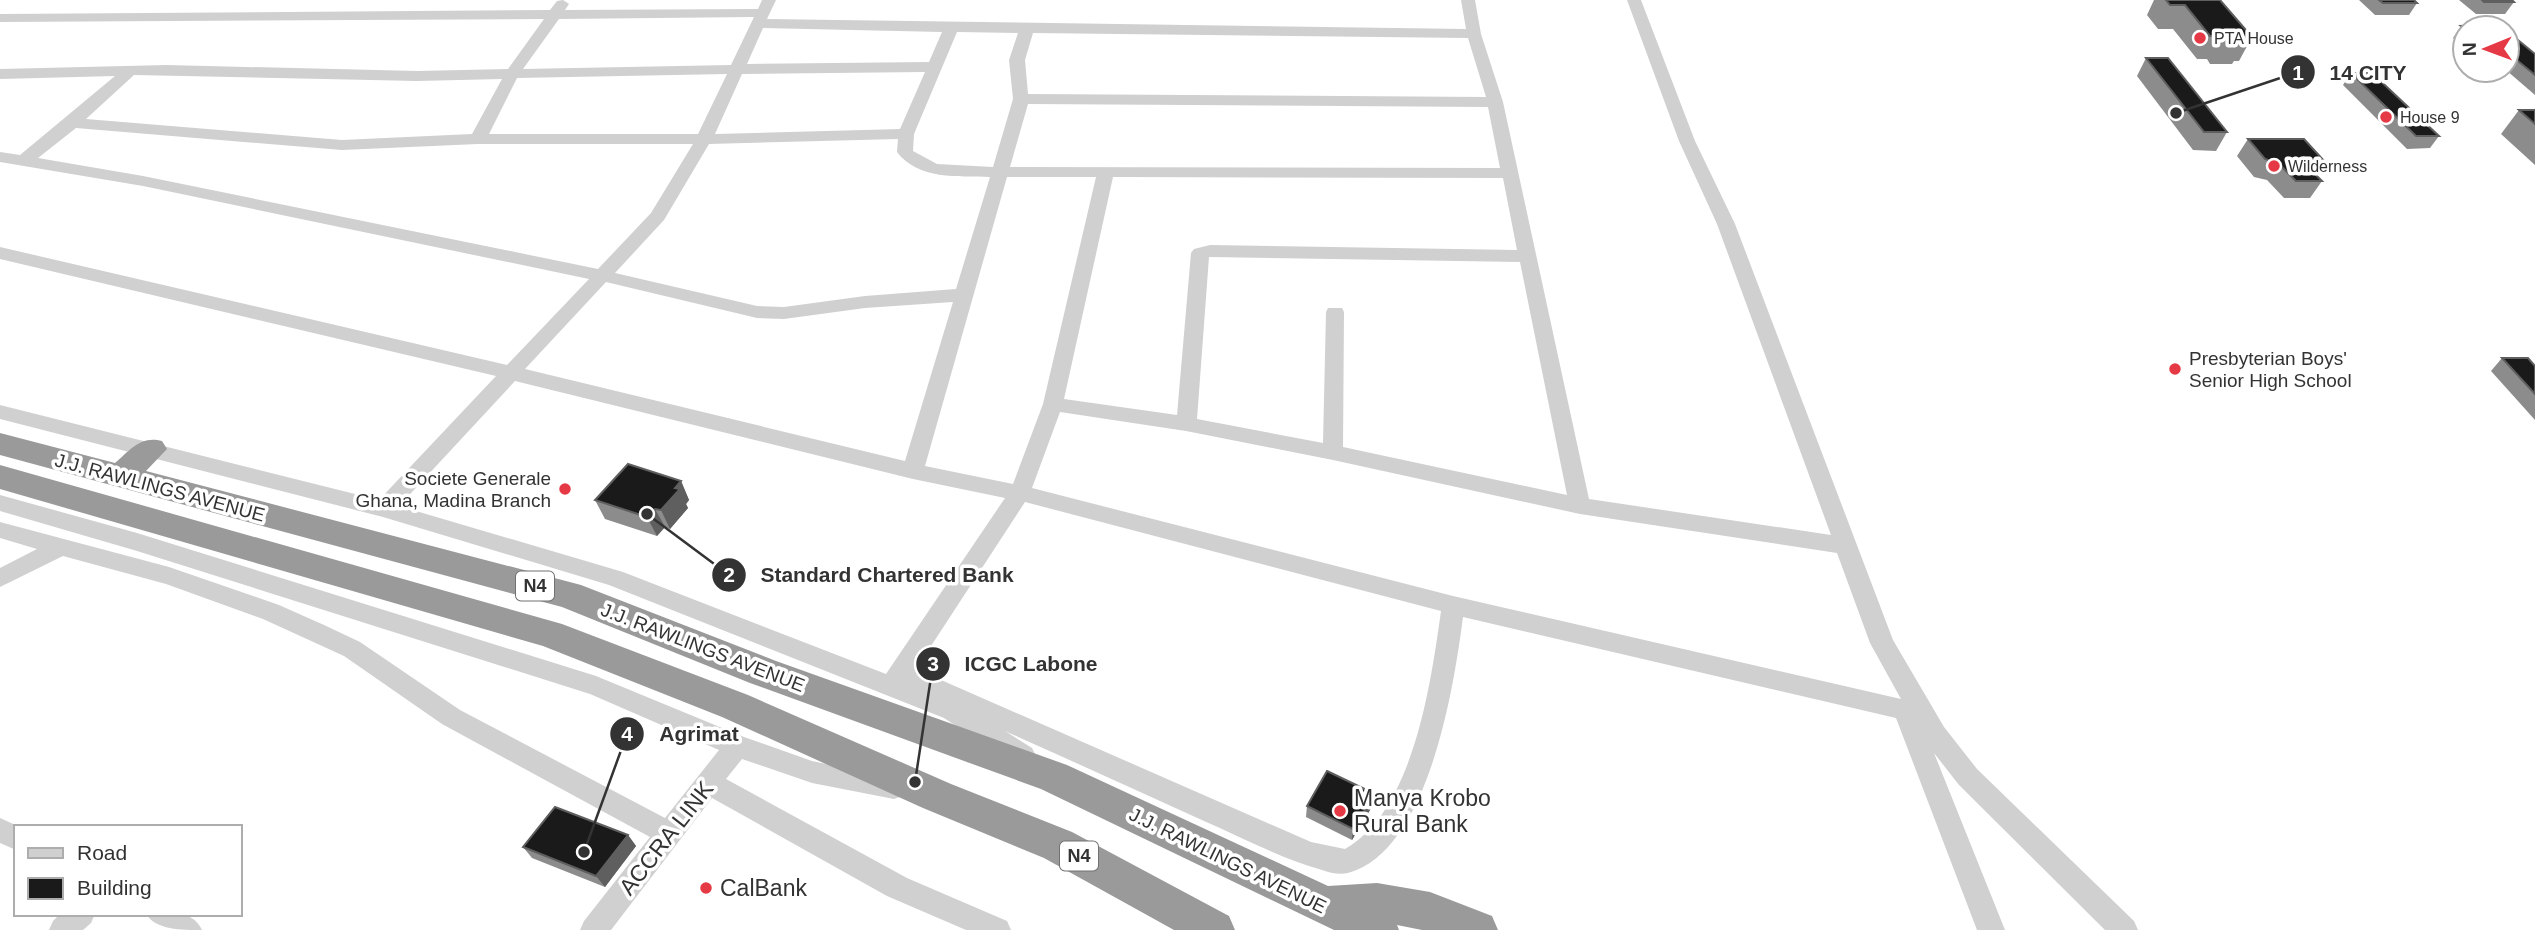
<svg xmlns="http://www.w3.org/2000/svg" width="2535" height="930" viewBox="0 0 2535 930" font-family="Helvetica,sans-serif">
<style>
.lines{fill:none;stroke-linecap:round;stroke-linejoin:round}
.minor{fill:#d0d0d0;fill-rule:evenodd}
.highway{fill:#9a9a9a;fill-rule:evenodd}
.wall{fill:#8c8c8c}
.shaded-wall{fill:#5f5f5f}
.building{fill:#1a1a1a;stroke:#5f5f5f;stroke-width:2}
.poi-dot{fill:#e63946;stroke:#fff;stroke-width:2.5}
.labels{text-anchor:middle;stroke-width:7;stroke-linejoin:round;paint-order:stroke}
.far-poi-label{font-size:16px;fill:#333;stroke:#fff;text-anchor:start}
.shield{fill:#fff;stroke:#707070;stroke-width:2}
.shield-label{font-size:18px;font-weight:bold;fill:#333}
.poi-label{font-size:19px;fill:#333;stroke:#fff;text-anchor:start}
.street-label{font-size:19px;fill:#333;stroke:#fff}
.near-poi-label{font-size:23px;fill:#333;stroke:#fff;text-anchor:start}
.near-street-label{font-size:23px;fill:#333;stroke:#fff}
.leader{fill:none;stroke:#333;stroke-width:2.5}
.callout-dot{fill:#333;stroke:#fff;stroke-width:2.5}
.mark-label{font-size:21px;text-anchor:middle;font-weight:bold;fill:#fff}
.callout-label{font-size:21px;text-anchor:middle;font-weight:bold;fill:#333;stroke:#fff;stroke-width:7;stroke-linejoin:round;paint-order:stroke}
</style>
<rect width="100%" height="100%" fill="#fff"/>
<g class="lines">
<g class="minor">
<path d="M563,0L569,4L565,10L758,9L762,0H776L767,19L1466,29L1461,0H1475L1481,34L1503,102L1589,499L1831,535L1717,224L1679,141L1627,0H1641L1695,141L1735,224L1893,640L1944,727L1977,769L2134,921L2138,930H2105L1959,785L1934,753L2005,930H1977L1896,718L1463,617C1454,686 1429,851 1348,873C1340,875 1330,873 1322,870C1282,859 1243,838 1204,821C1138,791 1072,761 1005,731L1032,748L1036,756L1032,764L1023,767L1014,764L944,718L609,585L383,517L0,419V405L379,500L496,376L0,259V247L507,365L589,279L143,186L0,162V152L20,155L115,76L0,79V69L167,65L417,71L508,69L544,19L0,22V14L550,10L557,1ZM754,17L731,65L523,69L559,19ZM763,28L942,32L929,62L747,64ZM957,32L1018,33L1009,60L1013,99L993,167L937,164L913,151L914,134ZM1033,33L1468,38L1486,97L1028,94L1025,60ZM925,72L900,129L715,134L742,74ZM727,74L698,134H489L517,78ZM134,75L417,81L502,79L472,134L342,140L86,119ZM1028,104L1488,107L1500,168L1010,167ZM76,128L342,150L478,144H693L651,213L598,269L143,176L38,158ZM898,139L897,152C918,180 958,176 990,177L956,289L865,296L784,307L757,306L615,273L664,220L709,144ZM1007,177H1096L1043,404L1013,484L925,466ZM1113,177L1503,178L1517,250L1210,245L1194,249L1191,253L1177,415L1064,399ZM1209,257L1520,262L1567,495L1343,447L1344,312L1342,308H1328L1326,312L1323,443L1197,419ZM606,282L757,318L784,319L865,308L953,302L905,461L525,369ZM515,381L913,479L1005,498L886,674L623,572L399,506ZM1060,412L1186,431L1333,460L1580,514L1837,553L1870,643L1901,699L1453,596L1032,488ZM1025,502L1441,611C1431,682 1414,810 1345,849L1311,842L916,669Z"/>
<path d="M0,495L137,533L596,676L744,737L812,761L903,780L907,788L903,796L894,799L812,783L742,759L726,779L907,878L1007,921L1011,930H966L887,896L712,798L611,930H580L584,921L650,837L442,724L344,656L263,619L166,584L63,556L0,587V568L37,549L0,538V522L169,567L279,605L324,625L360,642L460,710L665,818L719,750L590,694L137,551L0,511Z"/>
<path d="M0,818L20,827H16V850L0,843Z"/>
<path d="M60,914H95L91,923L83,930H49L53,921Z"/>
<path d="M146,914C167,914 192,908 202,930C181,930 156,930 146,914Z"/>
</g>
<g class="highway">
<path d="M0,433L115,463C130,450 141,435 162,441L167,449L146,471L581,585L776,661L1067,765L1328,886L1377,883L1430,892L1492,916L1498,930H1422L1397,925L1399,930H1334L1041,789L750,683L562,607L0,455Z"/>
<path d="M0,465L562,624L748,695L951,784L1072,832L1229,916L1235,930H1174L1044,858L923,808L722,717L543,646L0,489Z"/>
</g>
</g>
<g class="wall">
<path d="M2154,0H2220L2252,37L2239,61H2234L2232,64H2210L2207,59H2197L2173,29H2158L2147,15Z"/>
<path d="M2359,0H2414L2417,3L2409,15H2375Z"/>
<path d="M2459,0H2512L2514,2L2505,14H2476Z"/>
<path d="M2461,26L2465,28V48L2453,38Z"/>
<path d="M2507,31L2535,54V95L2506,70H2507Z"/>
<path d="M2146,58L2227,132L2216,151L2193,150L2137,76Z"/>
<path d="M2351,73L2439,136L2430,148L2407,149L2343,85Z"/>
<path d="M2519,110H2535V165L2501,134Z"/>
<path d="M2248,139L2326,163L2317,176L2322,181L2310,198H2284L2267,180L2254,177L2237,156Z"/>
<path d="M2502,358L2535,366V420L2491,371Z"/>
<path d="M681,481L689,500L686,504L688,508L670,529L665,527L657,536L605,519L595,500Z"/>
<path d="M1373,805L1352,840L1306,817L1307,806Z"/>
<path d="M628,835L636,846L605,887L532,858L523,847Z"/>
</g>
<g class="shaded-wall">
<path d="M681,481L689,500L686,504L688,508L670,529L661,510L675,488Z"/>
<path d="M655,509L665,527L657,536L647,517Z"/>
<path d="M1375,794L1373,805L1352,840L1353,829Z"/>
<path d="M628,835L636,846L605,887L596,876Z"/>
</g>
<g class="building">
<path d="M2166,0H2220L2252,37H2242L2245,41L2224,40L2220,36H2210L2185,5H2170Z"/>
<path d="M2379,0H2414L2417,3H2383Z"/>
<path d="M2482,0H2512L2514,2H2484Z"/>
<path d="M2499,25L2503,28H2465V29L2461,26Z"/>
<path d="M2507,31L2535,54V75L2507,52Z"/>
<path d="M2146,58H2168L2227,132H2204Z"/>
<path d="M2351,73H2372L2439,136H2416Z"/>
<path d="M2519,110H2535V124Z"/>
<path d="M2248,139H2304L2326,163H2304L2322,181H2296L2278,163L2265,159Z"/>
<path d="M2502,358H2528L2535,366V394Z"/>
<path d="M628,464L681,481L675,488L680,489L661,510L655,509L647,517L595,500Z"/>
<path d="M1327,771L1375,794L1353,829L1307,806Z"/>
<path d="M555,807L628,835L596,876L523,847Z"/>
</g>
<g class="poi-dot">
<circle cx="2200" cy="38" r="7"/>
<circle cx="2386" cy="117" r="7"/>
<circle cx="2274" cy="166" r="7"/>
<circle cx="2175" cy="369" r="7"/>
<circle cx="565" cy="489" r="7"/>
<circle cx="1340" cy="811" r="7"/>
<circle cx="706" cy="888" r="7"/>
</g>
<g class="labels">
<g class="far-poi-label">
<text x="2214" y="44">PTA House</text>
<text x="2400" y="123">House 9</text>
<text x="2288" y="172">Wilderness</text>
</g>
<g class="shield">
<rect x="516" y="571.5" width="38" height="29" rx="5"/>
<rect x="1060" y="841.5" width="38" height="29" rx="5"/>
</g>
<g class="shield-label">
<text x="535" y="592">N4</text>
<text x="1079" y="862">N4</text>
</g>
<g class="poi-label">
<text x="2189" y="365">Presbyterian Boys'<tspan x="2189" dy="22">Senior High School</tspan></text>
<text x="551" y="485" text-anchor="end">Societe Generale<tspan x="551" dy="22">Ghana, Madina Branch</tspan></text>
</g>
<g class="street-label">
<text transform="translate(160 487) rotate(15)" y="7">J.J. RAWLINGS AVENUE</text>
<text transform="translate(703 647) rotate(21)" y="7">J.J. RAWLINGS AVENUE</text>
<text transform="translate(1228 860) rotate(26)" y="7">J.J. RAWLINGS AVENUE</text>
</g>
<g class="near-poi-label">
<text x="1354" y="806">Manya Krobo<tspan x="1354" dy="26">Rural Bank</tspan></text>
<text x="720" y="896">CalBank</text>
</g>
<g class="near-street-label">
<text transform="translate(666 838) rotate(-52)" y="8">ACCRA LINK</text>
</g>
</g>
<path class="leader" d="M2176 113L2298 72M647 514L729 575M915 782L933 664M584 852L627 734"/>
<g class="callout-dot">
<circle cx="2176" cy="113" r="7"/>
<circle cx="647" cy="514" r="7"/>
<circle cx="915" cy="782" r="7"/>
<circle cx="584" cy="852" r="7"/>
<circle cx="2298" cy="72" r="18"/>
<circle cx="729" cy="575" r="18"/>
<circle cx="933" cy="664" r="18"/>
<circle cx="627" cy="734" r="18"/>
</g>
<g class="mark-label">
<text x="2298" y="80">1</text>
<text x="729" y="582">2</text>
<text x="933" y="671">3</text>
<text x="627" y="741">4</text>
</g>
<g class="callout-label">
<text x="2368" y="80">14 CITY</text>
<text x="887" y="582">Standard Chartered Bank</text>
<text x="1031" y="671">ICGC Labone</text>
<text x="699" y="741">Agrimat</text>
</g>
<rect x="14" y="825" width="228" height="91" fill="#ffffff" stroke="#adadad" stroke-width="2"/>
<rect x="28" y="848" width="35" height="10" fill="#d0d0d0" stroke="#adadad" stroke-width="2"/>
<text x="77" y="860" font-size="21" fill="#333333">Road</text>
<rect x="28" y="878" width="35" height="21" fill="#1a1a1a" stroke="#adadad" stroke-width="2"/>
<text x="77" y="895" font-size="21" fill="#333333">Building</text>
<g transform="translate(2486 49) rotate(269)"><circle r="33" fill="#ffffff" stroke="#adadad" stroke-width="2"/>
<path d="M0-5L12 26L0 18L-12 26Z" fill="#e63946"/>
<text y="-10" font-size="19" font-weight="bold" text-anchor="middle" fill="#333333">N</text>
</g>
</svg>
